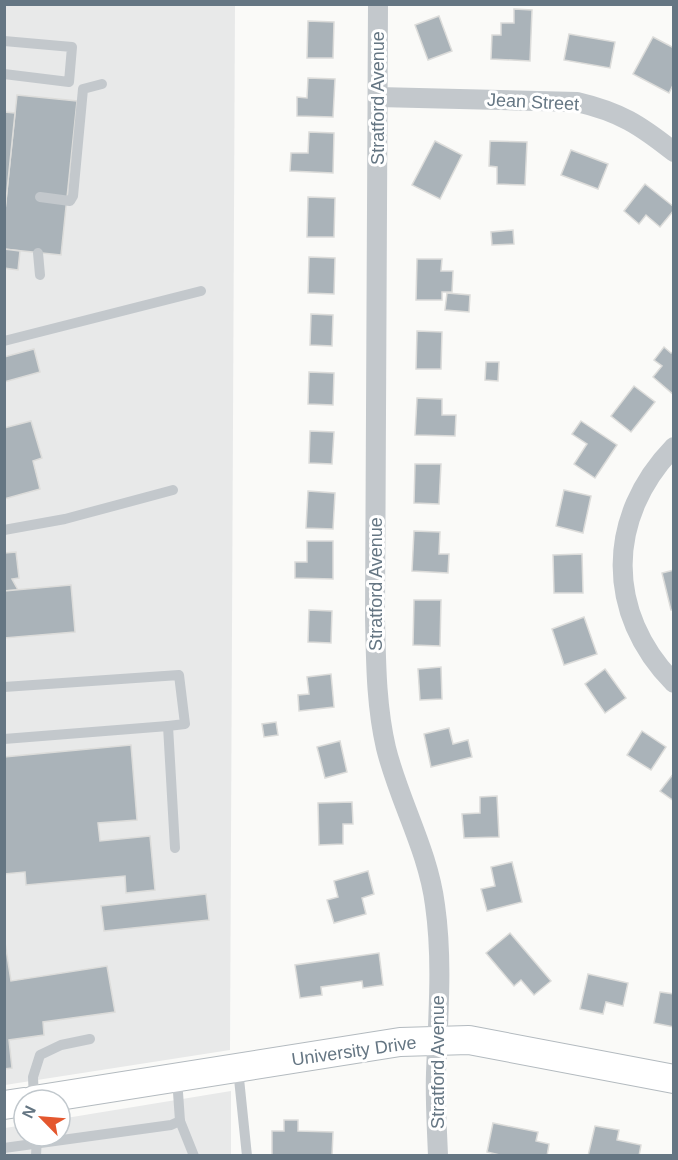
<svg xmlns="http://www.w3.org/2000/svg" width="678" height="1160" viewBox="0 0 678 1160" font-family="Helvetica,sans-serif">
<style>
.built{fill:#e8e9e9}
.building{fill:#aab3b9;stroke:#dcdcda;stroke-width:1.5}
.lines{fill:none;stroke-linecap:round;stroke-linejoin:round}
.secondary-casing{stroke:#b3babf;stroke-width:30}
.lane{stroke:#c3c8cc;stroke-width:10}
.street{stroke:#c3c8cc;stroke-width:20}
.secondary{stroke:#fff;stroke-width:28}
.labels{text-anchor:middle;stroke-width:6;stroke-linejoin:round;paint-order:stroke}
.street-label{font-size:18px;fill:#657683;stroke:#fff}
</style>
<rect width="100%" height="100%" fill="#fafaf8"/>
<g class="built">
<path d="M5,5H235L230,1050L5,1085Z"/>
<path d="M231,1091V1155L5,1156V1128L24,1125V1136H60V1119Z"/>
</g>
<g class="building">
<path d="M514,9L532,10L530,61L491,59L492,35H501V23H514Z"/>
<path d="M439,16L452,51L428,60L415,25Z"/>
<path d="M308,21L334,22L333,58H307Z"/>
<path d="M569,34L615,42L610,68L564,60Z"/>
<path d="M653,37L674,48V83L669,93L633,74Z"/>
<path d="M308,78L335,79L333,117L297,116V97L307,98Z"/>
<path d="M17,95L77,101L61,255L4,249V220Z"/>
<path d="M4,112L15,113L4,220Z"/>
<path d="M309,132L334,133L333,173L290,171L291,153H308Z"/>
<path d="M435,141L462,155L440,199L412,185Z"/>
<path d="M490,141L527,142L525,185L497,184V167L489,166Z"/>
<path d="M571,150L608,164L598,189L561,175Z"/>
<path d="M645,184L674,207V210L660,227L646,215L639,224L624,211Z"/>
<path d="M308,197L335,198L334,237H307Z"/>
<path d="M513,230L514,244L492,245L491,232Z"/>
<path d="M4,249L20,251L18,270L4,268Z"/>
<path d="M309,257L335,258L334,294L308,293Z"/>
<path d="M417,259H442L441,271H453L452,292H442V300H416Z"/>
<path d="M447,293L470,295L469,312L445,310Z"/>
<path d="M311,314L333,315L332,346L310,345Z"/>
<path d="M417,331L442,332L441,369H416Z"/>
<path d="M664,347L671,353L674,351V395L653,377L662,366L654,360Z"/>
<path d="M34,349L40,372L4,382V357Z"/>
<path d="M486,362H499L498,381L485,380Z"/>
<path d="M309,372L334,373L333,405L308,404Z"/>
<path d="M634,386L655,402L631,432L611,416Z"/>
<path d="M417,398L442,399V415H456L455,436L415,435Z"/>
<path d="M31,421L42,458L33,461L40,489L4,499V428Z"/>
<path d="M581,421L617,445L595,478L574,464L587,444L572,434Z"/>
<path d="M310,431L334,432L332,464L309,463Z"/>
<path d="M415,464H441L439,504L414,503Z"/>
<path d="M564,490L591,496L583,533L556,526Z"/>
<path d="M308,491L335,493L333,529L306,528Z"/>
<path d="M414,531L440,532L439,554H449L448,573L412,571Z"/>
<path d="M307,541H333V579L295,578V562H307Z"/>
<path d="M16,552L19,578L12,579L18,590L4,591V553Z"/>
<path d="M582,554L583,593H554L553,555Z"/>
<path d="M674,570V610H671L662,573Z"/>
<path d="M71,585L75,632L4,638V591Z"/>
<path d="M414,600H441L440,646L413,645Z"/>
<path d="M309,610L332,611L331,643L308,642Z"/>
<path d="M584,617L597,654L564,665L552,629Z"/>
<path d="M441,667L442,699L420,700L418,669Z"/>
<path d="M605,669L626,698L605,713L585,684Z"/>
<path d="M331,674L334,707L299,711L298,695L309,694L307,677Z"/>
<path d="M276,722L278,735L264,737L262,724Z"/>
<path d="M449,728L453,744L468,740L472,757L431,767L424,734Z"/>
<path d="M642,731L666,747L651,770L627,755Z"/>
<path d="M340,741L347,772L325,778L317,747Z"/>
<path d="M131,745L137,820L98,823L100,841L150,836L155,890L126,893L125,876L26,885L25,872L4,874V757Z"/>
<path d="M674,773V801L660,791Z"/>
<path d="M497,796L499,837L464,838L462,814L480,813V797Z"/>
<path d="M352,802L353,824H343V844L319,845L318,803Z"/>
<path d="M512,862L522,902L487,911L481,889L495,886L491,867Z"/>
<path d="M368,871L374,894L362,898L366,914L334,923L327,900L338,897L334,881Z"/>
<path d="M206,894L209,920L104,931L101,906Z"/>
<path d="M510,933L551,981L534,995L521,980L514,986L486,953Z"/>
<path d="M4,936L11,981L107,966L115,1012L43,1022L44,1035L9,1040L12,1068L4,1069Z"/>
<path d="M379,953L383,985L363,988L362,981L321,987L322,995L300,998L295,965Z"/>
<path d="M588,974L628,983L623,1006L606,1002L603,1014L580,1009Z"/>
<path d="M660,992L674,994V1027L654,1023Z"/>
<path d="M284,1120H298V1131L333,1132L332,1156H272V1131H284Z"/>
<path d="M493,1123L538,1132L536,1141L549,1144L547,1156H504L487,1152Z"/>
<path d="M595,1126L619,1130L617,1140L641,1145L639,1156H588Z"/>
</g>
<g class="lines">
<defs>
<g id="secondary">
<path d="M34,1100L400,1042L469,1040L674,1079"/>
<path d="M4,1105L24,1102"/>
</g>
</defs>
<use href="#secondary" class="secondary-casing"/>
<g class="lane">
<path d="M4,41L72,47L69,82L4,74"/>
<path d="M40,197L70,201L73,196L83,89L102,84"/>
<path d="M38,253L40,275"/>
<path d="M4,341L201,291"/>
<path d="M4,530L65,519L173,490"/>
<path d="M4,687L179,675L185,724L168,726"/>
<path d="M4,739L168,726L175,848"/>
<path d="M238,1069L247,1156"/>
<path d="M34,1100L33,1077L40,1055L61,1045L90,1039"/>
<path d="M180,1121L194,1156"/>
<path d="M4,1148L171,1125L180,1121L177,1078"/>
<path d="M36,1156L37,1136"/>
</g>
<g class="street">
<path d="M378,4L375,617C376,661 376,705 386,748C399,801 428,850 435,905C443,961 438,1018 436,1073C435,1101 437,1128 438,1156"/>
<path d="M378,97L577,102C620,112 640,125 674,152"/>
<path d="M674,447C606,517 605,613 674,683"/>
</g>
<use href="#secondary" class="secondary"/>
</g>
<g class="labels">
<g class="street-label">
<text transform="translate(378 98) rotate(-90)" y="6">Stratford Avenue</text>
<text transform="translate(533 102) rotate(3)" y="6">Jean Street</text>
<text transform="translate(376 584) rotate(-90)" y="6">Stratford Avenue</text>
<text transform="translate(354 1051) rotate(-8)" y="6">University Drive</text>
<text transform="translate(438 1062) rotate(-90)" y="6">Stratford Avenue</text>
</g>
</g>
<rect width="678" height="1160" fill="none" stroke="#657683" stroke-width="12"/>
<g transform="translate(42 1118) rotate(295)"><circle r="28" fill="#ffffff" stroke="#c1c8cd" stroke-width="1.5"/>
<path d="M0-4.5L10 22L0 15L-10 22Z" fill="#e4572e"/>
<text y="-9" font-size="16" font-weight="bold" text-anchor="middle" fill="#657683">N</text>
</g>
</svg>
